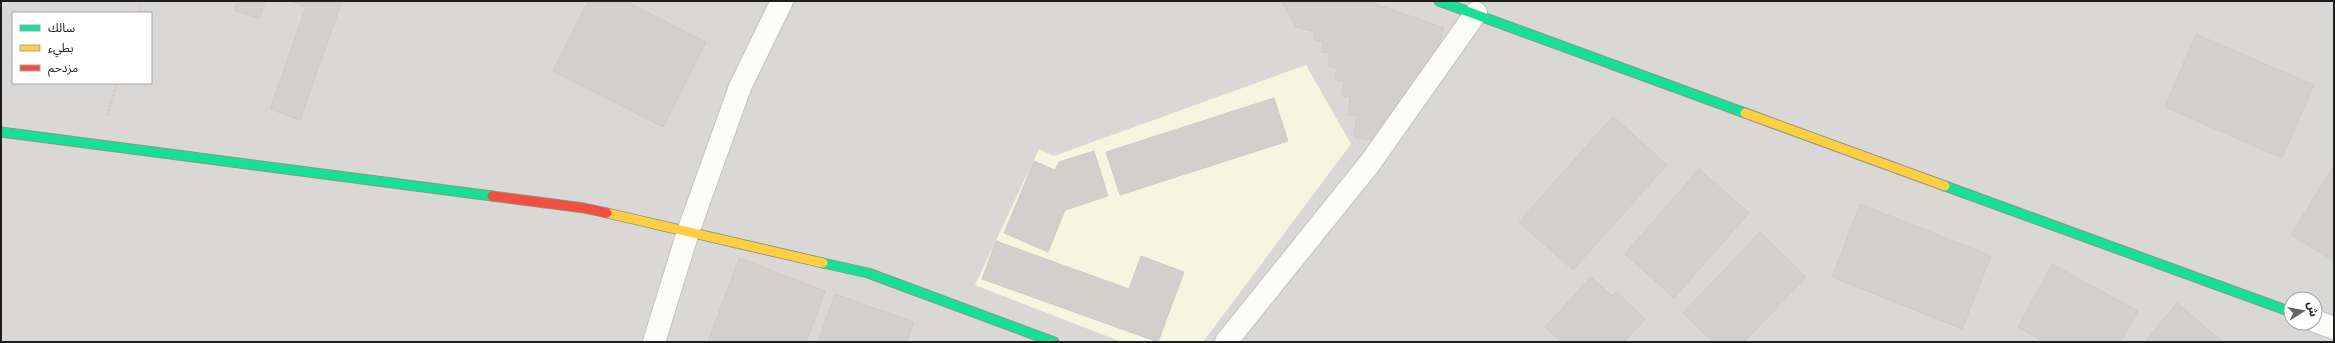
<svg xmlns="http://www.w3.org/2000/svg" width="2335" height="343" viewBox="0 0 2335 343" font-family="'Source Sans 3','Noto Sans Arabic',sans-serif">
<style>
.residential{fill:#dad8d6;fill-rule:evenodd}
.education{fill:#f6f5df}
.building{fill:#d2cfcc;stroke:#cecbc6}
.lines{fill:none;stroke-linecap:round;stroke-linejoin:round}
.street-casing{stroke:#c4c3c1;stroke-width:24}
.fast-casing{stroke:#92947d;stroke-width:11}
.slow-casing{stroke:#92947d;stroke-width:11}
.jam-casing{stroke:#92947d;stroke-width:11}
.path{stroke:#d6c8c5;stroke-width:2.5;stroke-dasharray:2 2;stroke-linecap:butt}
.street{stroke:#fcfcfb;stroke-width:22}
.fast{stroke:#16e098;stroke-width:9}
.slow{stroke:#ffcf43;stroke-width:9}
.jam{stroke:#f24e42;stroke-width:9}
</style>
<rect width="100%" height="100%" fill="#ebe9e5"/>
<path class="residential" d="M1,1H2334V342H1ZM13,13H151V83H13ZM2291,299H2315V323H2291Z"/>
<path class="education" d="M1306,65L1351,144L1203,342H1122L975,285L1039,149L1054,156Z"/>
<g class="building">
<path d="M238,1H265L259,19L234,10Z"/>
<path d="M291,1H342L300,120L270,109L306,7Z"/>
<path d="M588,1H625L706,42L663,127L553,71Z"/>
<path d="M1282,1H1367L1444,28L1433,63L1408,94L1399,97L1393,117L1386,116L1377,141L1354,137L1357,116L1348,115L1350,97L1342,96L1344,81L1335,79L1337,68L1328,66L1330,53L1321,52L1323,42L1314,40L1315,32L1296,27Z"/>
<path d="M2196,34L2314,85L2282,158L2165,107Z"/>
<path d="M1274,98L1288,141L1120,195L1106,152Z"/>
<path d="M1613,116L1667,165L1573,270L1519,222Z"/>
<path d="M1094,151L1108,196L1065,210L1048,252L1004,233L1034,161L1055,170L1059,162Z"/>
<path d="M2334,165V261L2291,235Z"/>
<path d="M1699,169L1749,213L1674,298L1625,254Z"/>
<path d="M1860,204L1991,256L1962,329L1832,277Z"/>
<path d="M1760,232L1806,277L1744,342H1713L1683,313Z"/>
<path d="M996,241L1129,289L1141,256L1184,272L1158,342L982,279Z"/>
<path d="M739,258L825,291L806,342H708Z"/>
<path d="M2052,264L2138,311L2121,342H2044L2018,327Z"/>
<path d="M1591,277L1612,296L1616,292L1645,319L1624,342H1562L1545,327Z"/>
<path d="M835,294L914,322L907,342H818Z"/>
<path d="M2177,303L2223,342H2145Z"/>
</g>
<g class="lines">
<defs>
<g id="street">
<path d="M2315,321L2334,328"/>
<path d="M654,342L688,232L740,87L782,1"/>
<path d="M1226,342L1370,163L1476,13"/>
</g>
<g id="fast">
<path d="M1439,1L1745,113"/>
<path d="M1,132L492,196"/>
<path d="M1945,186L2291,312"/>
<path d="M823,263L868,273L1054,342"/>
</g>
<g id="slow">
<path d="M1745,113L1945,186"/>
<path d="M607,213L823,263"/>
</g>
<path id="jam" d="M492,196L584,208L607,213"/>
</defs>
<use href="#street" class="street-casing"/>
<use href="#fast" class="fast-casing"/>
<use href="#slow" class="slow-casing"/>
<use href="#jam" class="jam-casing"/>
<g class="path">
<path d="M138,13L142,1"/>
<path d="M107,115L117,83"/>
</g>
<use href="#street" class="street"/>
<use href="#fast" class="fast"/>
<use href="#slow" class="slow"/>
<use href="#jam" class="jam"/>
</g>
<rect width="2335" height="343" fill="none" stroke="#1d1d1d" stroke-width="4"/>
<rect x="12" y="12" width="140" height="72" fill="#ffffff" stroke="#a5a5a5"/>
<rect x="20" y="25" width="20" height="6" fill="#16e098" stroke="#a5a5a5"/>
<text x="48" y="32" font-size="12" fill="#1d1d1d">سالك</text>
<rect x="20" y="45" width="20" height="6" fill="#ffcf43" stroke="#a5a5a5"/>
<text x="48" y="52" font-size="12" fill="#1d1d1d">بطيء</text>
<rect x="20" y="65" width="20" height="6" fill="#f24e42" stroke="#a5a5a5"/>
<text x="48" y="72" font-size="12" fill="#1d1d1d">مزدحم</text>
<g transform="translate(2303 311) rotate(79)"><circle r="19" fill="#ffffff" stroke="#a5a5a5"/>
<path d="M0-3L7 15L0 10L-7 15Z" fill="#656463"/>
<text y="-6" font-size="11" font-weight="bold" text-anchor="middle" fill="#1d1d1d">ش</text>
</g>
</svg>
